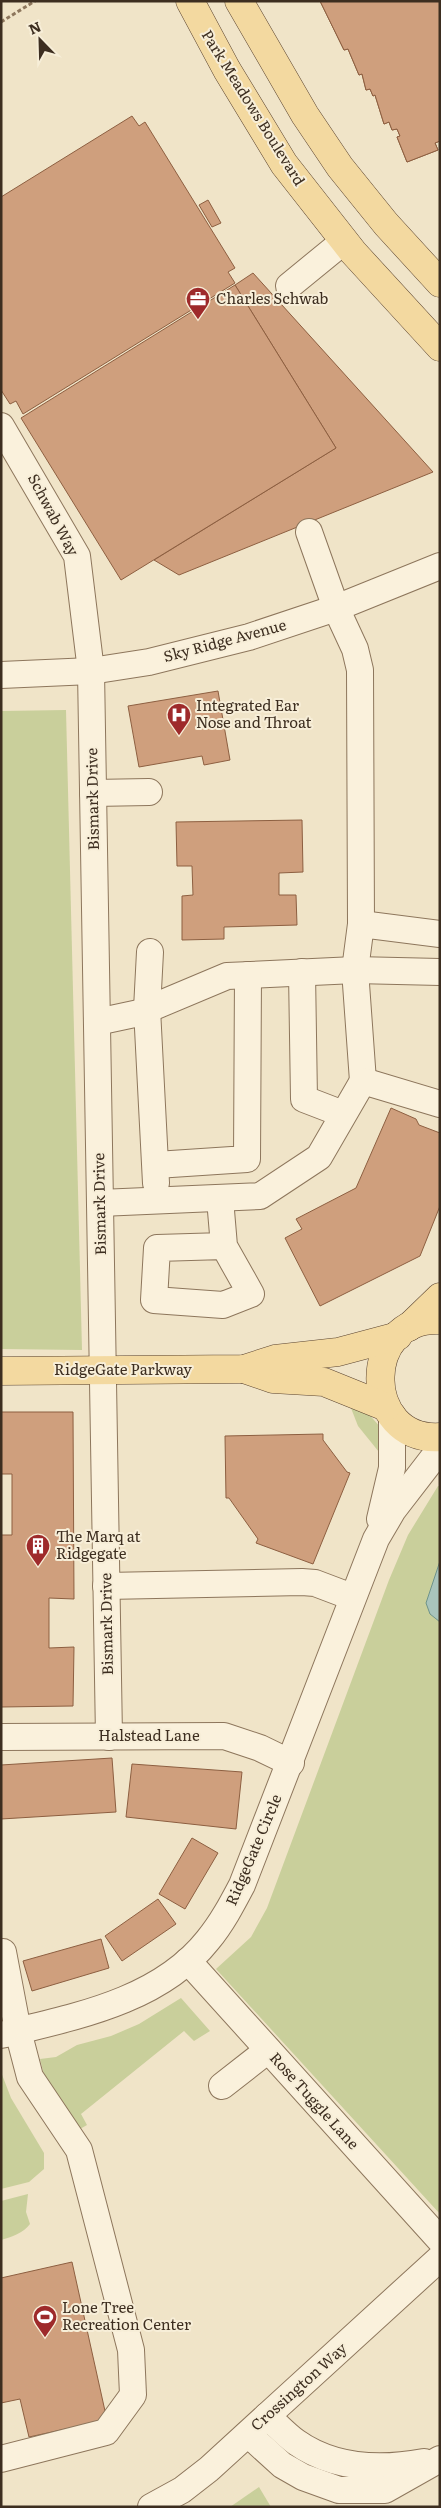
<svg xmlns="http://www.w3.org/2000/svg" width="441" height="2508" viewBox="0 0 441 2508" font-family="Literata,serif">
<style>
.green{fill:#c9cf9b}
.water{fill:#a9c4bc;stroke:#6f938a}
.building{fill:#cf9f7d;stroke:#8d5f41}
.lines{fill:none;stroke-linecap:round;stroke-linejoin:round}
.minor-casing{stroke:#8d765c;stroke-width:28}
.major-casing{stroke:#5b4430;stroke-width:29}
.path{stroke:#8d765c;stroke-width:3;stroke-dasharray:4 2.5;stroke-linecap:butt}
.minor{stroke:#faf1dc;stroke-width:26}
.major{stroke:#f3d9a0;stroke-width:28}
.labels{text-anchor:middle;stroke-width:4;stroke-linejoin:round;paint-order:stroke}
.street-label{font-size:15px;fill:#3d2e20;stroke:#f7eed8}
.poi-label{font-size:15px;fill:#3d2e20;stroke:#f7eed8;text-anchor:start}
</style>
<rect width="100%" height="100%" fill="#f0e4c8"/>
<g class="green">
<path d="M66,710L82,1350L1,1349V711Z"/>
<path d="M349,1403L367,1412L381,1428L379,1452L358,1426Z"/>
<path d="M438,1486H440V2214L216,1969L251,1937L267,1908L389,1580L408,1535Z"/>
<path d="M181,1998L210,2031L194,2041L184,2031L81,2114L87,2125L80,2129L45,2079L40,2059L56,2057L77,2045L111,2036L139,2024Z"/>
<path d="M1,2072L11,2098L44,2153V2169L29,2182L1,2189Z"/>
<path d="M28,2194L26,2212L30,2224C23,2233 12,2237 1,2240V2201Z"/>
<path d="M259,2487L271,2507H230Z"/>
</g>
<path class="water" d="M440,1561V1622L430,1614L426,1603Z"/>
<g class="building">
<path d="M320,1H432L422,8L423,11L411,16L407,8L395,12L397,16L389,19L386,26L393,25L397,32L404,29L409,49L405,50L416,70H414L417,82L424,85L430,82L432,87L440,83V141L435,143L438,150L407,162L397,137L400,136L397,129L392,130L389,122L384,124L375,95L373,96L370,89L366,90L362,74L359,75L348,49L344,50Z"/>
<path d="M320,1H440V141L435,143L438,150L407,162L397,137L400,136L397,129L392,130L389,122L384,124L375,95L373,96L370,89L366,90L362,74L359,75L348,49L344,50Z"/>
<path d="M132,116L139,126L145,122L235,268L228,272L235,283L23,414L16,401L10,404L1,390V197Z"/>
<path d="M208,200L221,223L212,227L199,205Z"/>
<path d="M253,273L433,472L179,575L154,560L336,448L235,285Z"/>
<path d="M235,285L336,448L121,580L21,418Z"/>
<path d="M218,691L230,760L204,765L202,756L139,767L128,706Z"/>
<path d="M302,820L303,872L279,873V895H296L297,925L224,927V939L182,940V896L193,895L192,866H177L176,822Z"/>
<path d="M391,1108L416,1119L419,1125L440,1133V1206L420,1256L320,1306L285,1238L302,1229L296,1219L356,1188Z"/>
<path d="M1,1412H73L74,1599L49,1598V1648L74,1647L73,1706L1,1707V1535H12V1474H1Z"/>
<path d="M323,1434V1440L347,1472L350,1473L313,1564L256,1543L258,1539L229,1498H226L225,1436Z"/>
<path d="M112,1758L116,1812L1,1819V1765Z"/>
<path d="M132,1764L242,1772L236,1829L126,1817Z"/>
<path d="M192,1838L218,1853L185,1909L159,1894Z"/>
<path d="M158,1899L176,1924L122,1961L105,1936Z"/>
<path d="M101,1939L109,1968L32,1991L23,1961Z"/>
<path d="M72,2262L107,2420L29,2437L20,2399L1,2403V2278Z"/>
</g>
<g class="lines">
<defs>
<g id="minor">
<path d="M289,286L344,241"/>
<path d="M1,426L77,556L91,671L109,1737"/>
<path d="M309,532L336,608L355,649L360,670L361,924"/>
<path d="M1,675L91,671L149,662L249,637L336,608L440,566"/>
<path d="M93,793L149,792"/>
<path d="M150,952L147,1009L156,1183"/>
<path d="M302,972L304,1099L343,1114"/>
<path d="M97,1022L139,1013L227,976L355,970L440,972"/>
<path d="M363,1081L355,970L361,924L440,934"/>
<path d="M156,1165L247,1159L248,975"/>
<path d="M220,1199L224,1246L251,1294L223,1305L154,1300L157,1248L224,1246"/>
<path d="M100,1203L260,1196L319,1157L363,1081L440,1104"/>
<path d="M380,1519L392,1468V1415"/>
<path d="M106,1586L302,1582L315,1583L352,1597"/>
<path d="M1,1737L224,1736L260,1748L291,1763"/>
<path d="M188,1961L440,2240"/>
<path d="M1,2035C73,2017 159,2002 208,1940C222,1923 232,1904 242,1885L376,1539L393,1510L440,1449"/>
<path d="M222,2086L268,2050"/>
<path d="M267,2416C277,2425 286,2435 296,2442C334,2469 381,2470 424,2462"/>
<path d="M248,2434L282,2465L303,2477L339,2490H385L440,2459"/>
<path d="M1,2459L106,2432L133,2395L131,2350L79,2150L30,2077L18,2031L3,1952"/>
<path d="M151,2507L182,2490L209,2469L440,2258"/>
</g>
<g id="major">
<path d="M190,1L227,70L284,164L353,252L440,347"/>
<path d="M239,1L305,115L340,167L386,224L440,283"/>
<path d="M440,1320C360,1316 361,1442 440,1437"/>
<path d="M409,1327L440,1297"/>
<path d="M244,1369L273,1379L324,1382L386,1407"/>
<path d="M1,1371L244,1369L275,1359L338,1352L398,1336"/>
</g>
</defs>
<use href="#minor" class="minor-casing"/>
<use href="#major" class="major-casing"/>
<path class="path" d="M1,22L35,1"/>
<use href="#minor" class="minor"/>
<use href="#major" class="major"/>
</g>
<defs>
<symbol id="office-pin" viewBox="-11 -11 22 30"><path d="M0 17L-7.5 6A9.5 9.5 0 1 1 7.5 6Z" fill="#9e2a2b" stroke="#f7eed8"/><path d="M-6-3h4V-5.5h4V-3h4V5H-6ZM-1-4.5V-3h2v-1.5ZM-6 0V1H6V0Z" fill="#fff"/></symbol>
<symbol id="hospital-pin" viewBox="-11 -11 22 30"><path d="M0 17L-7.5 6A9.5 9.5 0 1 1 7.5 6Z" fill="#9e2a2b" stroke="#f7eed8"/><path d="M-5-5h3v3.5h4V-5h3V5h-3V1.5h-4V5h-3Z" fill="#fff"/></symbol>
<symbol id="building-pin" viewBox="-11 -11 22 30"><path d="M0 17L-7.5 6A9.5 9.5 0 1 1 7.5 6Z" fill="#9e2a2b" stroke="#f7eed8"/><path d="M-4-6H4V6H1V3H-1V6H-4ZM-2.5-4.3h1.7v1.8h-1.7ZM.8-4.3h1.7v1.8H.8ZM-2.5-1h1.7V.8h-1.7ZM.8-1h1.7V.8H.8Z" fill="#fff"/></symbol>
<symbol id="stadium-pin" viewBox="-11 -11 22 30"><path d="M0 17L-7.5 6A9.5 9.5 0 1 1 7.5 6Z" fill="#9e2a2b" stroke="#f7eed8"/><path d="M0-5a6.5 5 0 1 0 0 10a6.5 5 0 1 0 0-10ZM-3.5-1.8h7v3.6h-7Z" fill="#fff"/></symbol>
</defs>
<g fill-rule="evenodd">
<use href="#office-pin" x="184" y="285" width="28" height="38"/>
<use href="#hospital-pin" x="165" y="701" width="28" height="38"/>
<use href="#building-pin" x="24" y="1532" width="28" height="38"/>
<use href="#stadium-pin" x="31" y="2303" width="28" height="38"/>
</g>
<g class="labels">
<g class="street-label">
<text transform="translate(253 108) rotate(58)" y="5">Park Meadows Boulevard</text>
<text transform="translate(53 515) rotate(62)" y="5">Schwab Way</text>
<text transform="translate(225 641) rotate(-15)" y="5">Sky Ridge Avenue</text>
<text transform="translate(93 799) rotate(-91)" y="5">Bismark Drive</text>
<text transform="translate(100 1204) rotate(-91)" y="5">Bismark Drive</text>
<text x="123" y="1375">RidgeGate Parkway</text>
<text transform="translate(107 1624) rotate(-91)" y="5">Bismark Drive</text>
<text x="149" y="1741">Halstead Lane</text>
<text transform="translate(254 1850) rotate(-67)" y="5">RidgeGate Circle</text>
<text transform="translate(314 2101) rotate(48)" y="5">Rose Tuggle Lane</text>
<text transform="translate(299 2387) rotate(-42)" y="5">Crossington Way</text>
</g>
<g class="poi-label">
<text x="216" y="304">Charles Schwab</text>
<text x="196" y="711">Integrated Ear<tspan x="196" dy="17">Nose and Throat</tspan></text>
<text x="56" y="1542">The Marq at<tspan x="56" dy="17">Ridgegate</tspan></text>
<text x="62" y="2313">Lone Tree<tspan x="62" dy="17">Recreation Center</tspan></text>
</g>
</g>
<rect width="441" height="2508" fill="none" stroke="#3d2e20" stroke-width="5"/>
<g transform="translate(40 40) rotate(337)" stroke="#f7eed8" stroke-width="4" paint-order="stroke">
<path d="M0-4L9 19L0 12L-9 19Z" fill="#3d2e20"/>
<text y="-8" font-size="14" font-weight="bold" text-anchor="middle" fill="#3d2e20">N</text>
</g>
</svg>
